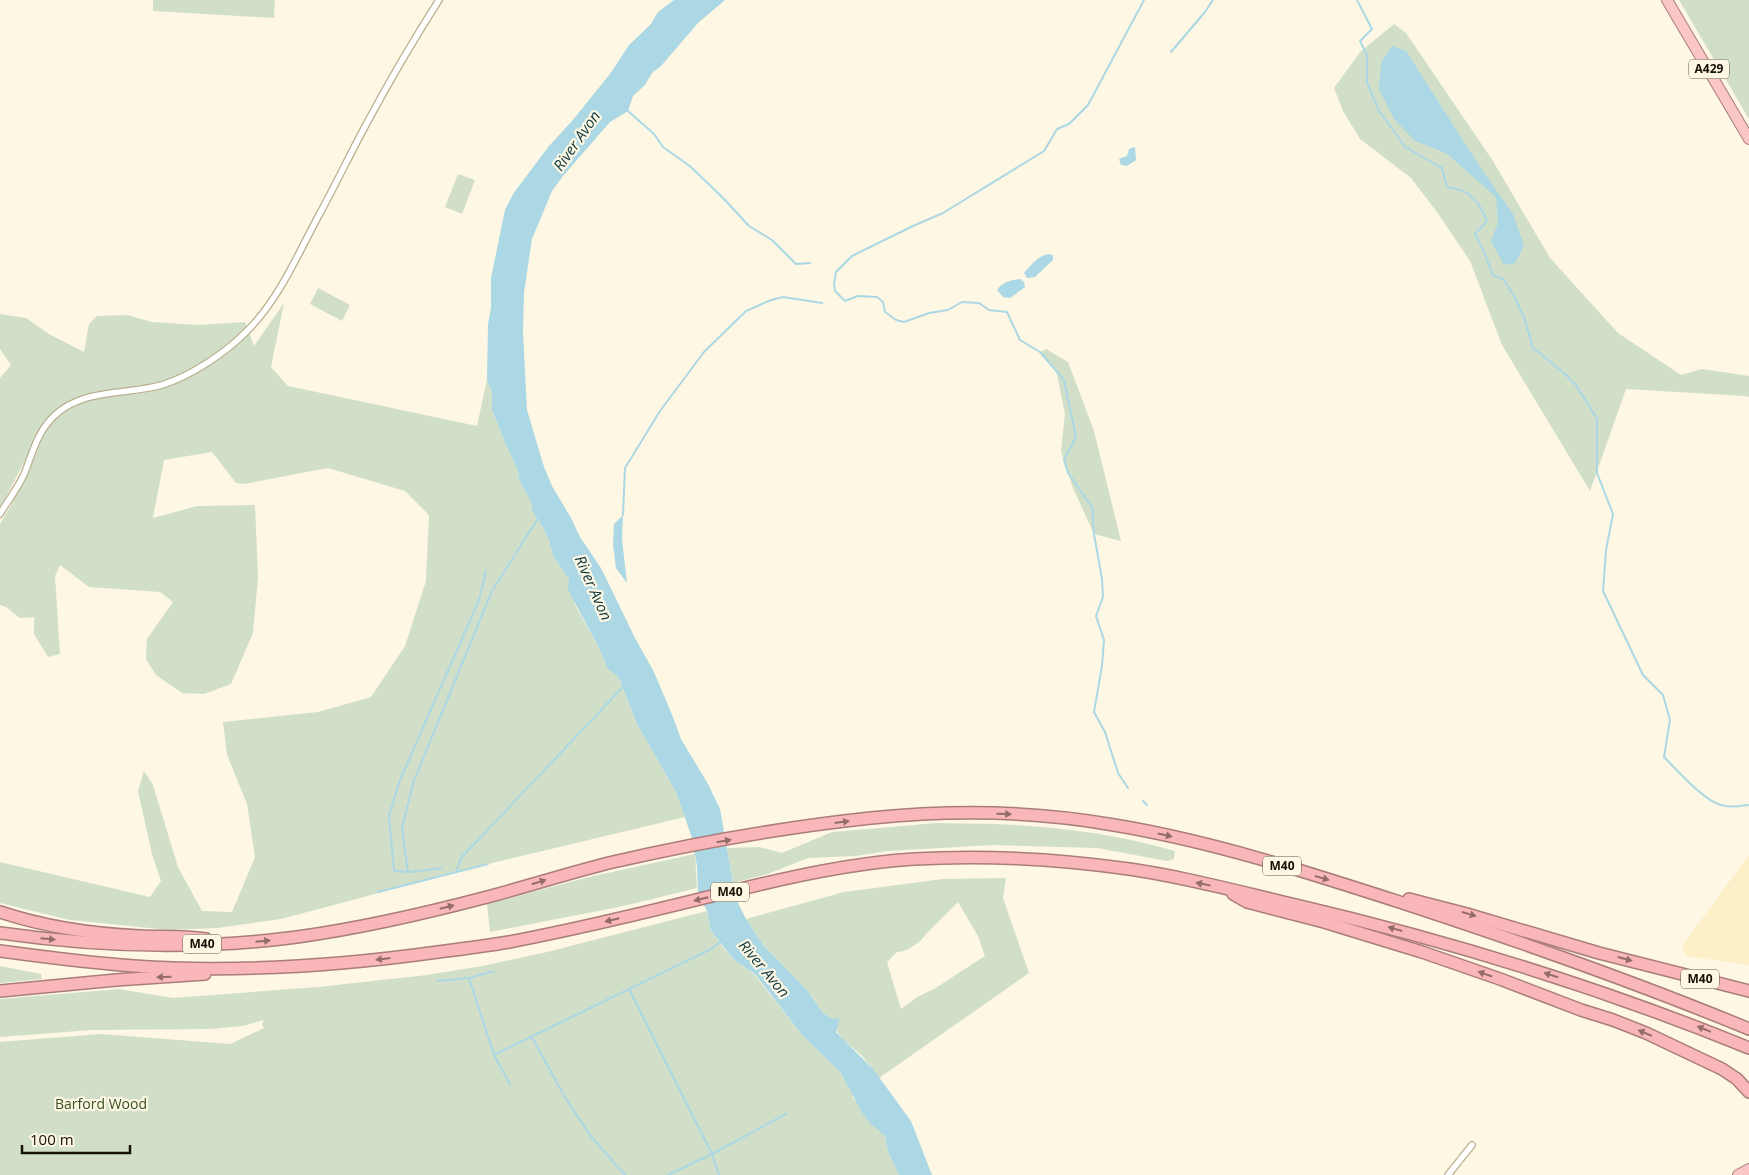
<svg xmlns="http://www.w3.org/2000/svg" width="1749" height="1175" viewBox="0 0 1749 1175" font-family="'Open Sans',sans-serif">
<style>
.built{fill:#fdefc7}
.green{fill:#d1dfc9;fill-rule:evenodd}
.water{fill:#abd8e4}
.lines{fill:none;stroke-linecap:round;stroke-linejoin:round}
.stream{stroke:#abd8e4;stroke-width:2}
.minor-casing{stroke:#baaf90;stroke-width:8}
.trunk-casing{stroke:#aa7d7a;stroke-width:12}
.motorway-casing{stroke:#aa7d7a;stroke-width:14}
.minor{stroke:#fff;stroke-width:5.5}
.trunk{stroke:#fbc6c7;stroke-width:10}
.motorway{stroke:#fab7b9;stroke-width:11}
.oneway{fill:#936c68}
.labels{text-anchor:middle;stroke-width:4.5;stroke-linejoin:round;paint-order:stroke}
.shield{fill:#fdf7e3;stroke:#5b5648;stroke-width:1}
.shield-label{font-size:12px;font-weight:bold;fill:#151106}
.park-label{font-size:14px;fill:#355022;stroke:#fdf7e3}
.water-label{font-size:15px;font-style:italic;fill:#0e3841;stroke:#fdf7e3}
</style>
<rect width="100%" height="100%" fill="#fdf7e3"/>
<path class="built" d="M1749,855V965L1687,956L1682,946Z"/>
<g class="green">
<path d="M153,0H275L274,18L153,11Z"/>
<path d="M1679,0H1749V119Z"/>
<path d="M1394,24L1406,33L1493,161L1550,258L1618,333L1681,375L1702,369L1749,376V397L1745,396L1626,389L1590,491L1502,345L1470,261L1437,212L1411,178L1360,139L1343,111L1334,88L1360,52Z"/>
<path d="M458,174L475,180L462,214L445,207Z"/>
<path d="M318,288L350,305L342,321L310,304Z"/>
<path d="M284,303L271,367L288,386L477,426L487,379L492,393V410L506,445L518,471L519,480L531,502L532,511L541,524L549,540L553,556L569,579L575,605L598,646L608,669L619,678L637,724L676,792L685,817L488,864L281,919L217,928L169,930L70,920L0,903V862L150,897L161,881L152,854L138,791L144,771L153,785L178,867L202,911L232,912L255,857L247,804L227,755L223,722L318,712L371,697L405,646L426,581L429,515L405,491L328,468L244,484L236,483L212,452L164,460L153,518L197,506L255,505L258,577L253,633L231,684L204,694L182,693L156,675L146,659L147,639L173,602L160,592L89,587L60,565L55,576L60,654L48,657L34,634V617L20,618L6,607L0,605V524L10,507L30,462L25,460L0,509V378L11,365L0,349V314L26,318L49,334L84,352L89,324L97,316L127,315L152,322L198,325L245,322L254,346Z"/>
<path d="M1046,349L1068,362L1094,431L1121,541L1094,534L1073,488L1061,451L1065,414L1056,369L1040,352Z"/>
<path d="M937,823C963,824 988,823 1014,825C1068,828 1123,836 1175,851L1174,859L1167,861L1097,848L993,845L888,851L856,856L808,858L768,874L733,883L727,848L759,847L782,853L832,832Z"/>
<path d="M695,854L697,888L624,906L490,932L487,904L589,877Z"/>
<path d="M1006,878L1003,898L1029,973L879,1078C873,1069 866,1060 859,1053C845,1040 838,1039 833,1019L823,1013L807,990L764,946L746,919L844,892L943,879ZM958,902L978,936L985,956L934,989L917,997L901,1009L887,962L897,952C907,952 921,942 926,934Z"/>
<path d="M707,911L711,931L725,950L734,960L754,974L802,1035L841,1073L851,1089L853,1098L885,1136L888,1152L899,1175H0V1042L101,1034L230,1044L264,1028L262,1024L264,1020L243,1026L211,1029L92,1030L0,1037V999L119,989L173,998L318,987L427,975L482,966L547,952Z"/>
<path d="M0,966L41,974L42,979L0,983Z"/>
</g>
<g class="water">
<path d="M674,0H725L698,23L661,66L652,73L645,85L633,96L628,111L610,122L563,176L552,191L532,239L524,293L523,332L527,410L544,467L552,486L571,518L580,537L601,568L635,638L654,672L673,717L681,739L708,784L720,809L733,883L738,903L746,919L764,946L807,990L823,1013L833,1019L840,1018L836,1032L873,1069L911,1121L932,1175H899L888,1152L885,1136L870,1123L861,1111L841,1073L802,1035L755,974L734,960L711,931L707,911L698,893L697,866L692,838L676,792L637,724L619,678L608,669L598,646L568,590L569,579L553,556L549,540L541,524L532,511L531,502L519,480L518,471L506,445L492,410V393L487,379L488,324L491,308V278L505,210L513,194L549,146L572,121L610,74L629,45L651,24L658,12Z"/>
<path d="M1392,46L1406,51L1482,170L1513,214L1524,246L1515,263L1504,265L1491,241L1498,223L1496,197L1446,153L1415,141L1394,119L1379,89L1381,63Z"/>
<path d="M1135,147L1136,160L1127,166L1121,165L1119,159L1127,156L1129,149Z"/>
<path d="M1048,254L1053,255V260L1035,277L1027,278L1024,273C1032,264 1037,257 1048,254Z"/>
<path d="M1020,279L1024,282L1025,287L1010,298L1003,297L997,290C1002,282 1011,280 1020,279Z"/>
<path d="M623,515L622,539L627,583L616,568L613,544L614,524Z"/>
</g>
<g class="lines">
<g class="stream">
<path d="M1357,0L1372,29L1360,41L1367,55V82L1378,109L1405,147L1442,168L1447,187C1471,190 1478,200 1487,221L1475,234L1483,250L1493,275L1503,279L1514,296L1524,317L1533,348L1562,371L1576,385L1597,419V473L1613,514L1606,550L1603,591L1643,675L1663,695L1670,720L1664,757C1677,770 1704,801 1721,805C1730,808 1739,806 1748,805"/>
<path d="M1171,52L1205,12L1213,0"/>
<path d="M628,111L654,134L663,147L691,167L724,199L749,226L772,240L796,264L810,263"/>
<path d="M623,515L625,468L660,411L704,352L746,311L771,300L783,297L822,303"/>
<path d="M1128,788L1118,773L1105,732L1094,712L1102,666L1104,640L1096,616L1103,597L1102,579L1094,534L1092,507L1068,473L1064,460L1076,437L1064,380L1040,352L1020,340L1007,312L989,310L979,303L962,302L948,310L929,313L904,322L896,320L885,312L883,302L877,297L858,296L845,301L835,291L834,284L836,272L852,256L913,226L943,213L1044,151L1057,129L1069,124L1088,105L1144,0"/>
<path d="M1143,801L1147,805"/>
<path d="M441,868L412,872L394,871L389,816L400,780L479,600L486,571"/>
<path d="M408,872L402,829L413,783L492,591L537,520"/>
<path d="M456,872L461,858L623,687"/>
<path d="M378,892L488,864"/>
<path d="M469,978L494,1055L510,1084"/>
<path d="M438,981L469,978L494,971"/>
<path d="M629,989L712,1154L719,1175"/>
<path d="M532,1037L562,1092L589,1134L625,1175"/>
<path d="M494,1055L709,950L720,942"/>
<path d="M668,1175L712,1154L786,1114"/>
</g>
<defs>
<g id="minor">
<path d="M0,514C8,500 19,487 25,472C33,451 38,431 54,416C83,388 127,395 162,385C191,376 227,352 248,330C279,299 298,254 319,215C336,184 351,152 368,121C390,80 414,39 439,0"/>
<path d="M1448,1175L1472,1145"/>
</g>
<g id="trunk">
<path d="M1667,0L1749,139"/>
<path d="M1738,1175L1749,1169"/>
</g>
<g id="motorway">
<path d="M1233,894L1247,902L1324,922L1422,952L1500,979L1581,1010L1613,1020L1646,1033L1722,1069L1737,1079L1749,1092"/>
<path d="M1409,899L1467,914L1599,953L1749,991"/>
<path d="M0,912C45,927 93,934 140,936C162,937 184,936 206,939"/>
<path d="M0,933C98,947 198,950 297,937C362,928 427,913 491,896C532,885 572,872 613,862C696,843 786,827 871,818C950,810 1036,811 1114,825C1217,842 1319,876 1418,908C1530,945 1640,984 1749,1029"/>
<path d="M0,951C44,957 89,963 134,966C236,973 337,966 438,952C462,949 486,946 509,942C583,928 656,910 728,892C790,877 851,863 914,859C986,855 1058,859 1129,869C1185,877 1240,892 1296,905C1450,941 1602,988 1749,1048"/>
<path d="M0,991L116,980L205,974"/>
</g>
</defs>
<use href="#minor" class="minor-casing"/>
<use href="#trunk" class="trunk-casing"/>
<use href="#motorway" class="motorway-casing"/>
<use href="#minor" class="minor"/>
<use href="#trunk" class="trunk"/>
<use href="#motorway" class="motorway"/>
</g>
<defs><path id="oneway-solid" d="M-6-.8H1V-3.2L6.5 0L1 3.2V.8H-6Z" transform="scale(1.25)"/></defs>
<g class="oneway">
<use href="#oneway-solid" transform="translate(1004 814) rotate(1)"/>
<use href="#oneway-solid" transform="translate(842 822) rotate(-7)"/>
<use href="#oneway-solid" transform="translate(1165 835) rotate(12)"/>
<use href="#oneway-solid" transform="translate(724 841) rotate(-10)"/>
<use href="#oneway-solid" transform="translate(1322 878) rotate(16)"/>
<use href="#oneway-solid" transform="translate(539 882) rotate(-17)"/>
<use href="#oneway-solid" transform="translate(1203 884) rotate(-169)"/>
<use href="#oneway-solid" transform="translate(701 899) rotate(166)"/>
<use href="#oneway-solid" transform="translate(447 907) rotate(-14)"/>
<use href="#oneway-solid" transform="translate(1469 914) rotate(16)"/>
<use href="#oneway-solid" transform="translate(612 920) rotate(167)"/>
<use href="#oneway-solid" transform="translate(1395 929) rotate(-164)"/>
<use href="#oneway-solid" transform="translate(48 939) rotate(5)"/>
<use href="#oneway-solid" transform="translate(263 941) rotate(-5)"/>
<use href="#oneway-solid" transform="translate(383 959) rotate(173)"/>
<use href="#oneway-solid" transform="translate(1625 959) rotate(15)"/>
<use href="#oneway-solid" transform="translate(1485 974) rotate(-161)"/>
<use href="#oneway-solid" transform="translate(1551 975) rotate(-163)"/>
<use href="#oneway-solid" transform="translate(164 977) rotate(178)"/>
<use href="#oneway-solid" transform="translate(1704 1029) rotate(-158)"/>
<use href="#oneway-solid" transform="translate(1645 1033) rotate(-157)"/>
</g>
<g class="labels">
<g class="shield">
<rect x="1689" y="59.5" width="40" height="19" rx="4"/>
<rect x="1263" y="856.5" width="38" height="19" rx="4"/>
<rect x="711" y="882.5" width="38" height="19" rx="4"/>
<rect x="183" y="934.5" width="38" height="19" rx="4"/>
<rect x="1681" y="969.5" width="38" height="19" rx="4"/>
</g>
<g class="shield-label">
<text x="1709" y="73">A429</text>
<text x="1282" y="870">M40</text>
<text x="730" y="896">M40</text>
<text x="202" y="948">M40</text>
<text x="1700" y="983">M40</text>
</g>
<g class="park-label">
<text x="101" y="1109">Barford Wood</text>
</g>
<g class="water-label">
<text transform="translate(577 141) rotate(-55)" y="5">River Avon</text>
<text transform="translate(593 588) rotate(66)" y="5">River Avon</text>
<text transform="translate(764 969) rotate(50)" y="5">River Avon</text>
</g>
</g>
<path d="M22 1145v8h108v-8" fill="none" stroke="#151106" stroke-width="2.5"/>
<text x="30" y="1145" font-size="15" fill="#151106" stroke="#fdf7e3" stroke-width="4" paint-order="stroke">100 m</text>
</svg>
